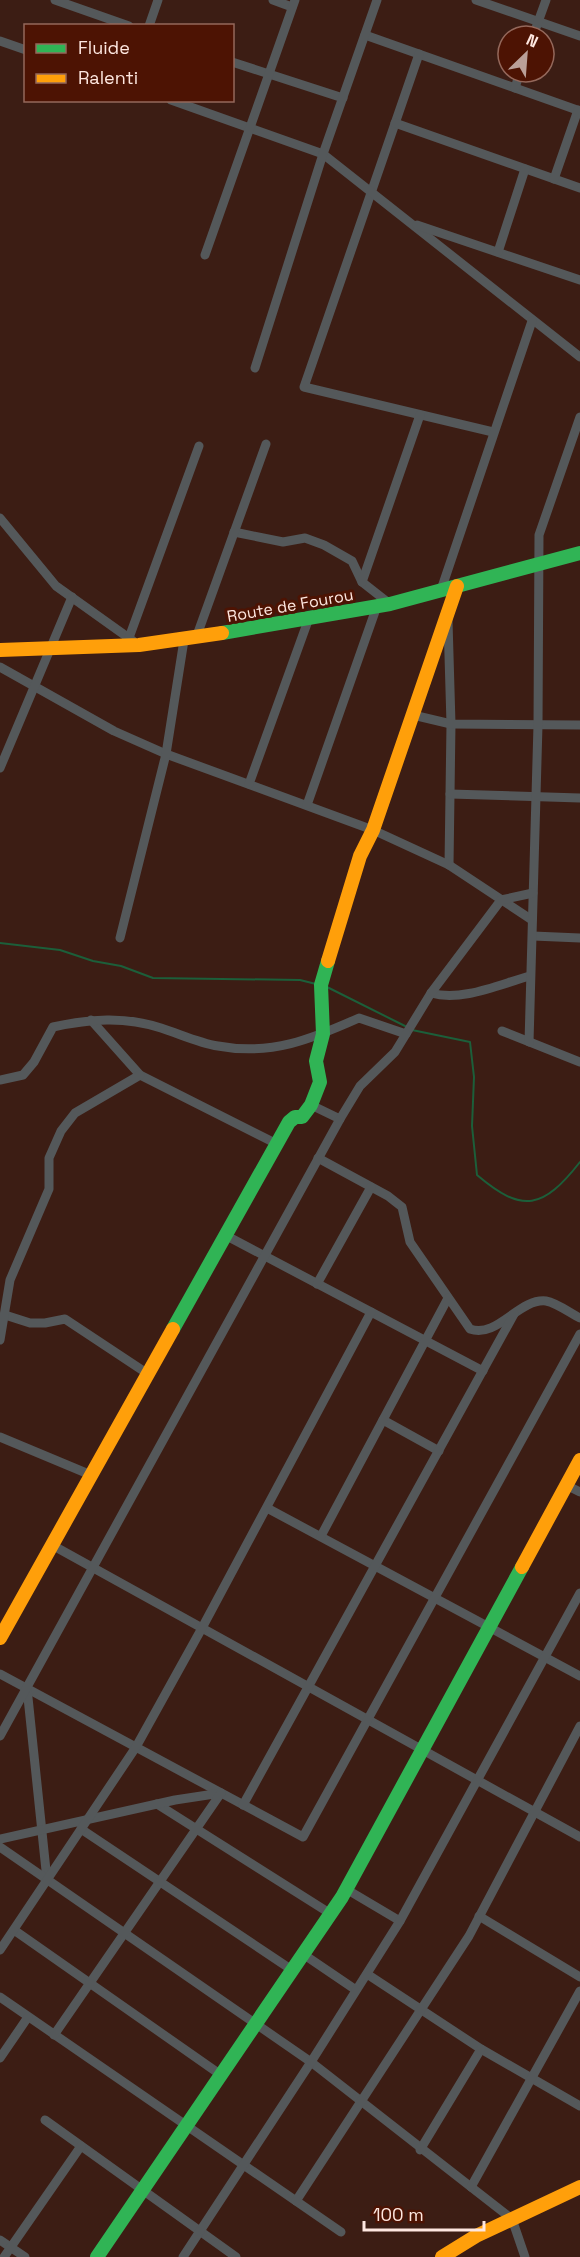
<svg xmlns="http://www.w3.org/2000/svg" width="580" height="2257" viewBox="0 0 580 2257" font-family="'Space Grotesk',sans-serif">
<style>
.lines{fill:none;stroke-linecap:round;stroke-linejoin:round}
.stream{stroke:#1c5f3a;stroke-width:2}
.street{stroke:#54585a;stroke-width:9}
.fast{stroke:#30b455;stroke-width:14}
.slow{stroke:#ff9f0a;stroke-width:14}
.labels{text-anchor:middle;stroke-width:6;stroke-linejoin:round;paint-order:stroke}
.street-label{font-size:16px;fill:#fee7e0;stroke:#4d1303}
</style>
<rect width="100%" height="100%" fill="#3c1d14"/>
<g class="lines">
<g class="stream">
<path d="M0,943L60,950L93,961L121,966L153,978L300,980L316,984"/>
<path d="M327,987L407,1027"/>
<path d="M412,1030L470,1042L474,1077L472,1126L477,1175C523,1214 543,1209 580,1162"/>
</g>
<g class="street">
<path d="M55,0L129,26"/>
<path d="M273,0L292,7"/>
<path d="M476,0L580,36"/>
<path d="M149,26L158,0"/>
<path d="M365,35L580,111"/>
<path d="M533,36L546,0"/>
<path d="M0,41L26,50"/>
<path d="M419,54L304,387L493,432"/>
<path d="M232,62L343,98"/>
<path d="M515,88L520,72"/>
<path d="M171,100L323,154L580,357"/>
<path d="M395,123L580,188"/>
<path d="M554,179L578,110"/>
<path d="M417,225L580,280"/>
<path d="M498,252L525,169"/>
<path d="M205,255L295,0"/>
<path d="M255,368L323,154L377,0"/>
<path d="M0,518L56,586L133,641"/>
<path d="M234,532L283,542L305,538L324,545L352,561L362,582L390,604"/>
<path d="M362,582L420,415"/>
<path d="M441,590L532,321"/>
<path d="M448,621L451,724L449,865"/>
<path d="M196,638L266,444"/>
<path d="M126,646L199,446"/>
<path d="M0,667L114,731L166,754L373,830L449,865L532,920"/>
<path d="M413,715L451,724L580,725"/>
<path d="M0,768L72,597"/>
<path d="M249,784L309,618"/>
<path d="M450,794L580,798"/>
<path d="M307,805L377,606"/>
<path d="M533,936L580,938"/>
<path d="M120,938L166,754L184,640"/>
<path d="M431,993C462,1002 500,984 530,976"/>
<path d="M91,1020L140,1075L277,1144"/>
<path d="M502,1031L580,1062"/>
<path d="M529,1042L538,725L539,535L580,417"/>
<path d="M0,1080L23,1075L34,1062L53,1027C90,1019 124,1016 161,1028C180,1034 199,1043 218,1046C271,1056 312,1039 359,1018L406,1034L431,993L501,900L533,893"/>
<path d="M311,1105L340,1119"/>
<path d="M318,1158L388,1196L402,1207L410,1242L470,1329C497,1339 519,1298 546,1301C557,1303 570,1313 580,1318"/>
<path d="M225,1235L483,1371"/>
<path d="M317,1284L371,1187"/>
<path d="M5,1315L30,1323H45L65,1319L148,1374"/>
<path d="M0,1340L10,1280L49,1189V1158L61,1131L75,1113L140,1075"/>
<path d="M383,1420L439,1451"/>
<path d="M0,1437L91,1475"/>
<path d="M566,1485L580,1492"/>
<path d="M267,1508L580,1676"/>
<path d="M321,1536L448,1298"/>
<path d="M52,1545L580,1837"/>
<path d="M0,1674L303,1837L580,1334"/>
<path d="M27,1688L47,1880"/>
<path d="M0,1736L340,1119L360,1086L395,1052L406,1034"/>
<path d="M157,1804L331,1914"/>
<path d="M243,1805L514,1314"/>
<path d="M81,1829L292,1970"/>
<path d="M0,1839L175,1800L221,1793"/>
<path d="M0,1847L311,2062L471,2187L512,2219L525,2257"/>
<path d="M346,1889L400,1921"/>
<path d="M479,1916L580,1977"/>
<path d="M14,1930L221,2075"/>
<path d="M0,1950L136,1747L202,1628L371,1312"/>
<path d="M303,1954L356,1990"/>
<path d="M367,1974L481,2049L580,2106"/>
<path d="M0,1997L341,2232"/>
<path d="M54,2035L221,1793"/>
<path d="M0,2058L28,2017"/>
<path d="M45,2120L236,2257"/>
<path d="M420,2150L481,2049"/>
<path d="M471,2187L580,1991"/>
<path d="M296,2201L469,1936L580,1726"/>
<path d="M0,2240L25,2257"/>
<path d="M4,2257L81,2146"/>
<path d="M183,2257L311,2062L400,1921L580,1593"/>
</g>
<g class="fast">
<path d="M222,633L390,604L580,553"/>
<path d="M173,1329L289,1122L295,1117H302L311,1105L320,1082L316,1061L323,1034L321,985L328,961"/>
<path d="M97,2257L342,1897L522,1567"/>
</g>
<g class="slow">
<path d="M0,650L139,645L222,633"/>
<path d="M328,961L360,856L373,830L457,586"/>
<path d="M522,1567L580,1460"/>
<path d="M0,1638L173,1329"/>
<path d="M442,2257L476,2236L580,2187"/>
</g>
</g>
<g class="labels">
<g class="street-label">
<text transform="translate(290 605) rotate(-10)" y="6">Route de Fourou</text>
</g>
</g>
<rect x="24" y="24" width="210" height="78" fill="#4d1303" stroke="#94685b" stroke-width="1.5"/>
<rect x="36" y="44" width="30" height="9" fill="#30b455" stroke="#94685b" stroke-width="1.5"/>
<text x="78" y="54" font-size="18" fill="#fee7e0">Fluide</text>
<rect x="36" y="74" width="30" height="9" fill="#ff9f0a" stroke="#94685b" stroke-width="1.5"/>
<text x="78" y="84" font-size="18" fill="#fee7e0">Ralenti</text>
<g transform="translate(526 54) rotate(25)"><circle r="28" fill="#4d1303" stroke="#94685b" stroke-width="1.5"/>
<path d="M0-4.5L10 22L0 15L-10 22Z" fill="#baa099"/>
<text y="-9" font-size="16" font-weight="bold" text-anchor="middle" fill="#fee7e0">N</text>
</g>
<path d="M364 2221v9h120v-9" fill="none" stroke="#fee7e0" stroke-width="3"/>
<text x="373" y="2221" font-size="18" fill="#fee7e0" stroke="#4d1303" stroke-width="4.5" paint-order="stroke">100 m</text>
</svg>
